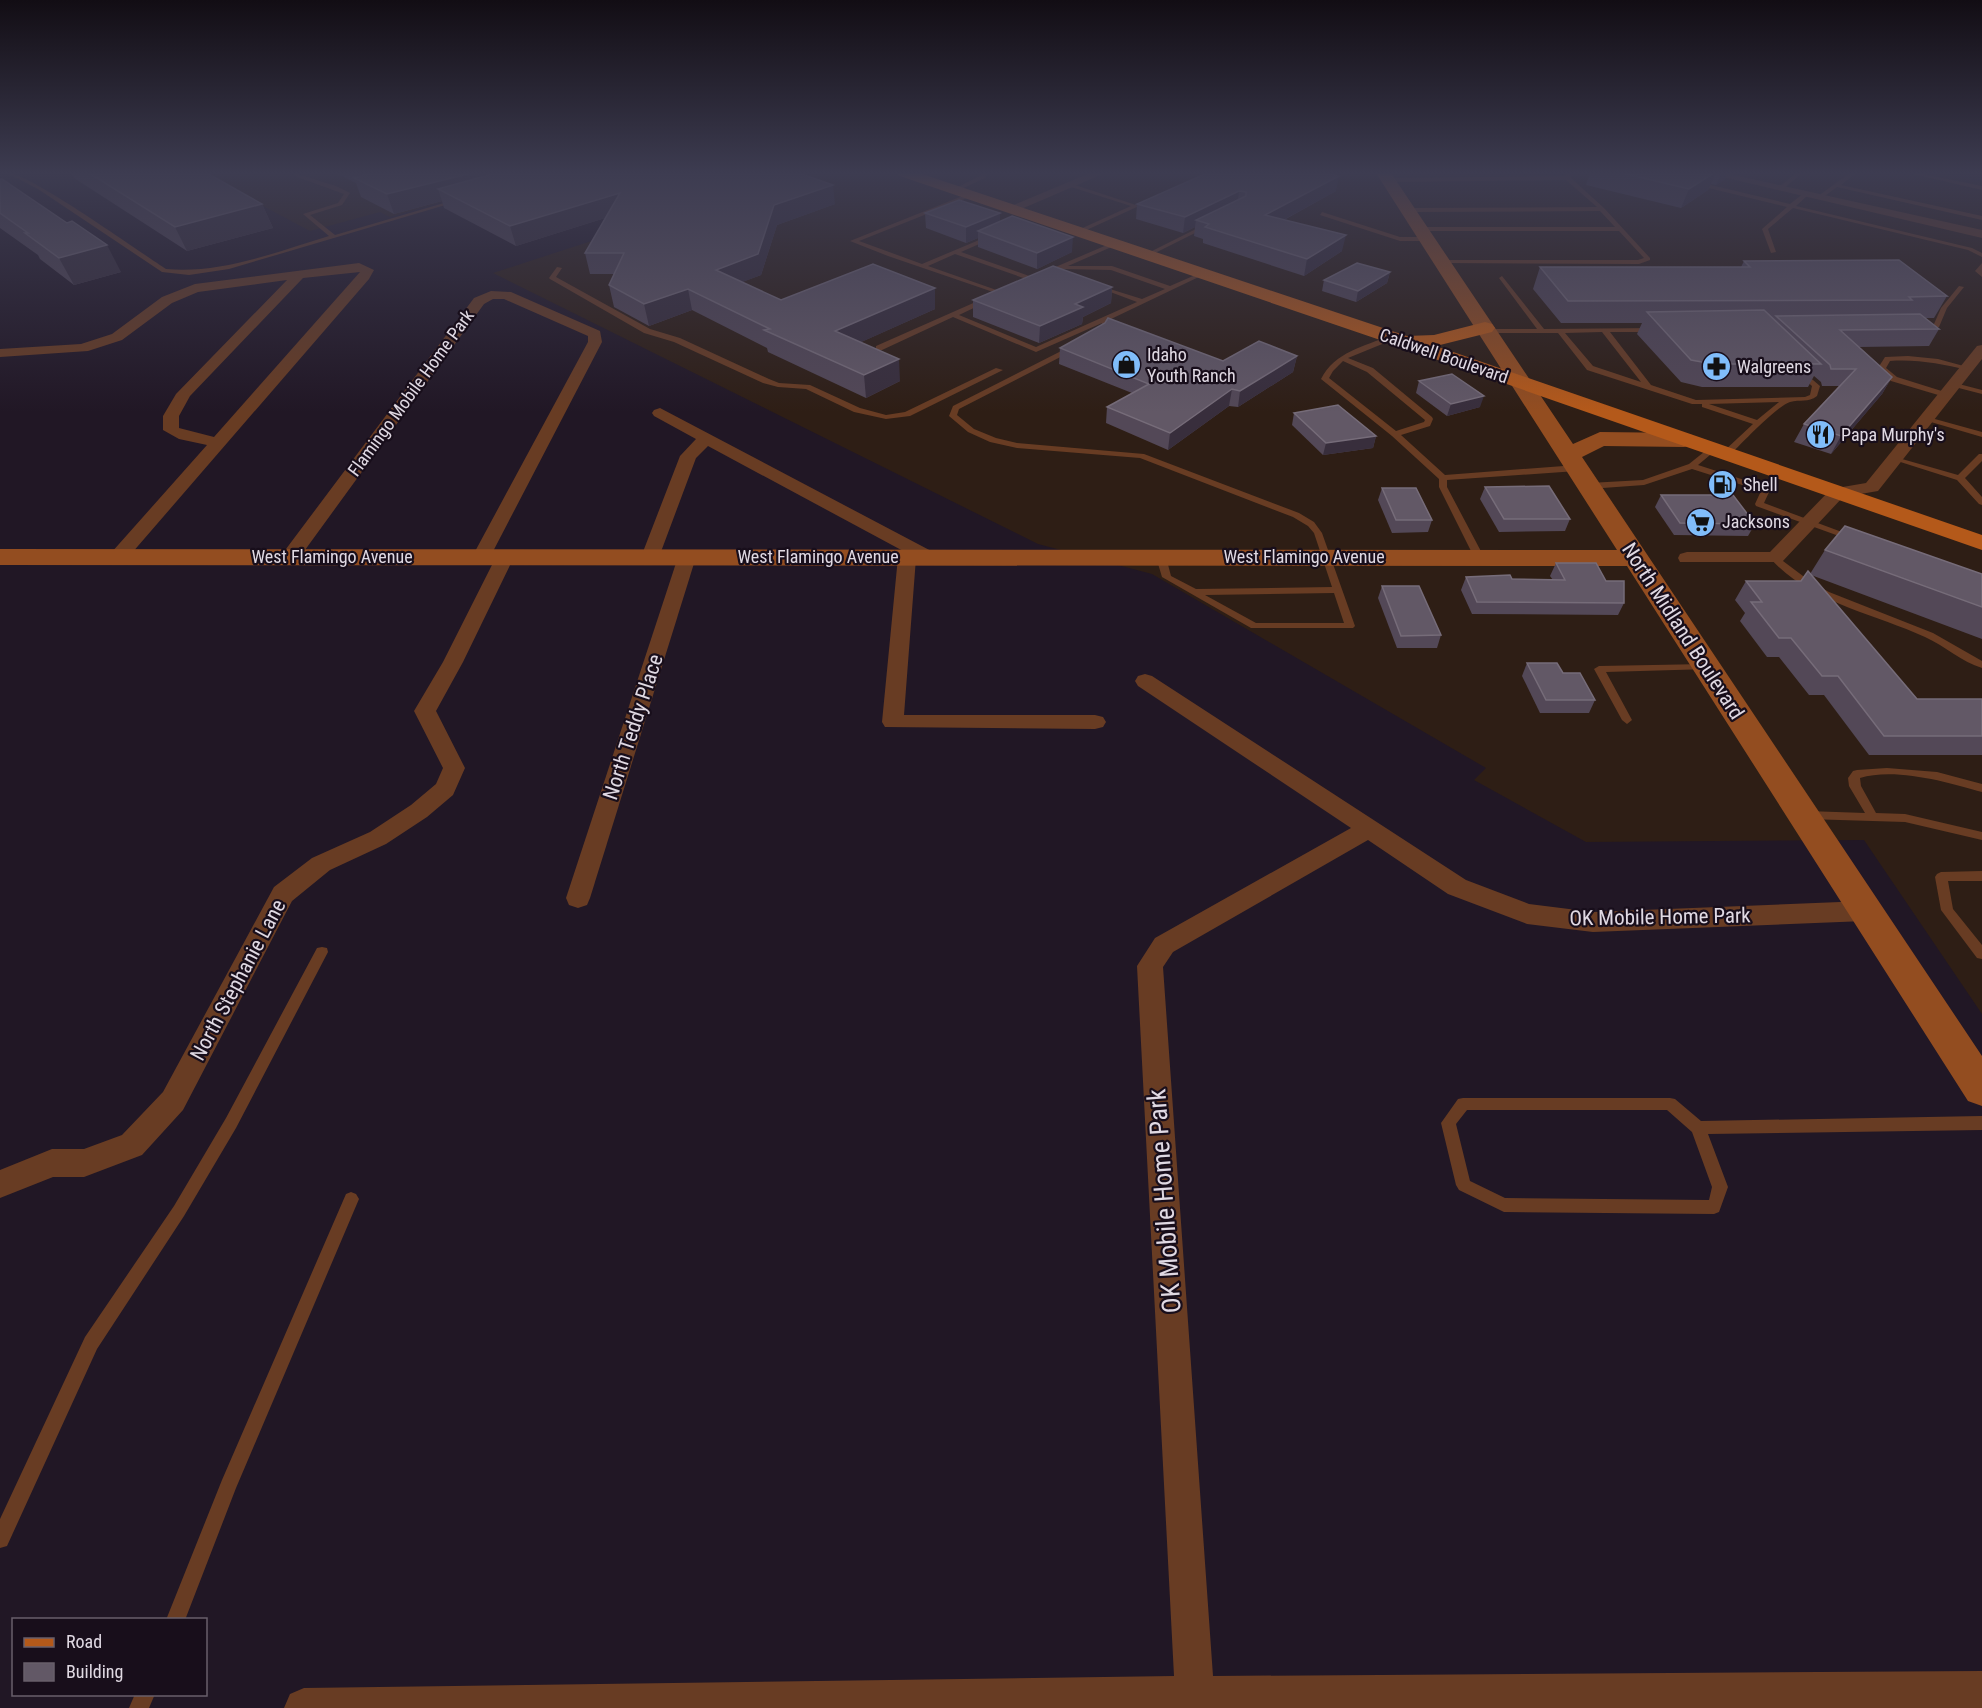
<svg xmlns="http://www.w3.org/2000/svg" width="1982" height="1708" viewBox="0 0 1982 1708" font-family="'Roboto Condensed',sans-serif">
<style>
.commercial{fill:#2e1e15}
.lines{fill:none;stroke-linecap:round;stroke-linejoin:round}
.lane{fill:#683c23;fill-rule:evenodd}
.street{fill:#683c23;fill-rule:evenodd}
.secondary{fill:#934d20;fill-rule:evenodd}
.primary{fill:#b4591a;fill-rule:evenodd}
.wall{fill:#534857}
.shaded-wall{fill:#382e3c}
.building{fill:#625866;stroke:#766c79;stroke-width:1.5}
.labels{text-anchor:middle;stroke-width:4.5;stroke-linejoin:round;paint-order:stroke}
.far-poi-label{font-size:18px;fill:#e0d9e3;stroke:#180e1b;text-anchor:start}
.far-street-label{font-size:18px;fill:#e0d9e3;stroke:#180e1b}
.street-label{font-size:21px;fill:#e0d9e3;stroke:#180e1b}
.near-street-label{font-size:26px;fill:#e0d9e3;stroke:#180e1b}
</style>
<rect width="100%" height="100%" fill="#211725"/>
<g class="commercial">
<path d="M201,173H542L390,217L380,212L310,231Z"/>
<path d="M721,173H1940L1982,182V1014L1864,840L1586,842L1474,780L1486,768L1152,574L1038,544L493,273L758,187Z"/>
</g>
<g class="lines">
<g class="lane">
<path d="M7,173C27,171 141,253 166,269C222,274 276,252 329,236L303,214L338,203L344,194L300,178L294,175V173L336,186L350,193L342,205L310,215L335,235L454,200L459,201L229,269L189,275L162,272L38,189Z"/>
<path d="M982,173H987L985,178L957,191L952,190L980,176Z"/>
<path d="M1566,173H1570L1571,178L1604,208L1650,258V260L1639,264L1441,263L1440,262L1443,260H1638L1644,258L1619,231H1421L1418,229L1421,227H1615L1600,211L1409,212L1406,210L1409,208L1597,207L1566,180L1389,182L1386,180L1389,178L1565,176Z"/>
<path d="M1796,173H1802L1783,189H1779V187Z"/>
<path d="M1850,173H1856L1841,185L1982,216V220L1837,187L1822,198H1818V196Z"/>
<path d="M1909,173H1918L1982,186V190Z"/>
<path d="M1694,181L1790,204L1804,193H1808V195L1796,206L1972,248L1982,253V257L1968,250L1793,208L1768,229L1776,252L1771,253L1762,229L1787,207L1692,184Z"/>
<path d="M1068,184H1072L1139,206L1080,233H1076V231L1131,206L1068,186Z"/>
<path d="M970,193L972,196L859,241L922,264L991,235L993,238L961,252L1032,277L1114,242L1116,243V245L1068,266H1112L1170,286L1200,273L1205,274L1111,319L1104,334L1097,332L1102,323L1036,352L953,317L882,350H876V346L996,293L888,256L850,241ZM955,254L1032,281L1062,269L1111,270L1165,289L1142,299L1097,285V287L1137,302L1036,347L959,315L1005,293L928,266Z"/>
<path d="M1322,212L1400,237H1428L1431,239L1428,241H1400L1320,215Z"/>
<path d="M1208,223L1213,224L1149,256L1144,255Z"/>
<path d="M1982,263V277L1975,271Z"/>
<path d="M557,267L562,268L556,277L650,329L680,338L769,379L779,383L810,385L860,408L886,415L905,412L996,368L1003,370L910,416L886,419L854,412L806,389L778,387L763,383L674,342L644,333L550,279L549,278Z"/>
<path d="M1502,276L1544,329L1658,328L1659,330L1655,332H1610L1651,385L1696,400L1805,397L1810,395L1812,386L1796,372L1795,370L1799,368L1820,386L1817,396C1808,403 1800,399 1790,402C1778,405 1740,445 1729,456H1723V452L1753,424L1702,407V404H1692L1587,370L1558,333H1485L1484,331L1488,329H1537L1499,278ZM1602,332L1641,382L1593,366L1565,333ZM1779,402L1757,420L1709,404Z"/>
<path d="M1959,286L1964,287L1947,308L1939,327H1917L1915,326L1919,324H1934L1941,308Z"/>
<path d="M1390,336L1397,338L1348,358L1373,368L1432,417L1433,419L1430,426L1401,435L1445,475L1577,465L1581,468L1577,471L1447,480V487L1484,557L1482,559L1479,560L1474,557L1439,487V479L1392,436L1321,379C1335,352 1364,346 1390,336ZM1343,361L1367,372L1425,420L1424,422L1396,431L1329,378L1333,371Z"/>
<path d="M1071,346L1078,348L959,409L957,415L974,429L996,438L1017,443L1144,454L1299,513L1314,522L1322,533L1355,626L1353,628H1251L1162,577L1156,557L1161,554L1166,557L1171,576L1196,589L1332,587L1314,533L1308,526L1293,517L1140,458L1017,448L990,442L968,432L949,416L953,406ZM1334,593L1344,623H1256L1205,595Z"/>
<path d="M1908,356L1938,359L1971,368L1967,370C1942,364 1917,359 1890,361L1886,368L1897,377L1948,393L1949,395L1945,397L1891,381L1878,368L1885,357Z"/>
<path d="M1951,382L1982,390V394L1951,386Z"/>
<path d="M1924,416L1982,432V437L1924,420Z"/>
<path d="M1709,448L1716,450L1698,465L1769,488L1770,490L1764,503L1858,538L1856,540H1850L1756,506L1755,504L1761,491L1692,469L1644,485L1589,489L1585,486L1589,483L1643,480L1689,464Z"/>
<path d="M1979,454H1982V461L1965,478L1982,497V505L1979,504L1957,480L1891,459L1895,457L1958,475Z"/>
<path d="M1775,555L1811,582L1829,592L1933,633L1982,661V668C1962,662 1945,646 1925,637C1873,613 1810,603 1770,558Z"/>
<path d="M1706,664L1711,667L1710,669L1606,672L1632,720L1627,724L1622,720L1594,669L1599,666Z"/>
<path d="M1887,768L1937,772L1982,784V792C1948,782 1894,767 1860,778L1861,786L1876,813L1905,814L1982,832V840L1905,822L1807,819L1801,815L1807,811L1865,813L1849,786L1848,778L1853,771L1857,770Z"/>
<path d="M1982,871V881H1948L1953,909L1982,945V959L1977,958L1941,910L1935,877L1937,874L1941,872Z"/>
<path d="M322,947L327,948L328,952L236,1128L184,1216L97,1349L7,1546L0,1548V1519L85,1337L174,1206L226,1118L317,948Z"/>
<path d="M1463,1098H1670L1675,1099L1701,1121L1982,1116V1130L1708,1134L1728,1187L1719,1212L1714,1214L1504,1212L1459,1190L1456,1185L1441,1123L1458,1099ZM1467,1110H1667L1692,1132L1712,1187L1709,1200L1505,1198L1470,1181L1456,1124Z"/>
<path d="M351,1192L356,1194L359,1199L236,1488L185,1620H166L222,1480L346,1194Z"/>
<path d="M135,1694H155L149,1708H129Z"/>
</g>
<g class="street">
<path d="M1090,173H1105L1014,212L1004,209Z"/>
<path d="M1706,173H1725L1982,230V238Z"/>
<path d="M359,263L374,270L369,279L125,561H111L109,557L111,553L207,445L179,439L163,430V416L176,394L287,280L198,292L172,303L122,340L88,351L0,357V349L81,344L112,334L162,297L195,284ZM360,272L214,437L179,428V416L190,396L303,278Z"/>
<path d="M491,291L511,292L600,331L602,342L488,561L481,563L472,557L588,342V336L504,299H493L484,304L297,561H283L281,557L283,553L474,298Z"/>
<path d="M1982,345V359L1878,491L1843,497L1782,562H1680L1678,558L1680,554L1687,552H1770L1831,489L1866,483L1977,346Z"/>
<path d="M660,408L935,553L937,557L935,561L928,563L916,558L904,715H1095L1103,717L1106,722L1103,727L1095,729L885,727L882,722L898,557L905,552L708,446L696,458L659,557L650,563L643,561L641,557L680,456L696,439L654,416L652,413L654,410Z"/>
<path d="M505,551L514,557L463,662L436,711L465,768L453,795L427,817L386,844L330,870L292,901L183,1110L142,1155L84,1177H53L0,1198V1170L52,1149H84L122,1135L163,1092L274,887L312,858L370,832L411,805L436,784L443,768L414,711L443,662L496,557Z"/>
<path d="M687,551L696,557L590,898L587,905L578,908L569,905L566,898L678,557Z"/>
<path d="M1145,674L1152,676L1466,880L1529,904L1593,912L1865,901L1874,904L1878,911L1874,918L1865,921L1593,932L1527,924L1448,894L1368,840L1173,952L1163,967L1213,1676L1982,1671V1708H284L290,1694L304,1688L1174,1676L1137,966L1155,938L1351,828L1138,686L1135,681L1138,676Z"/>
</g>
<path class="secondary" d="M1376,173H1391L1573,444L1600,432L1684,433L1692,435L1695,440L1692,445L1684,447L1604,446L1582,457L1982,1056V1106L1968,1101L1627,566L0,565V549L1617,550Z"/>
<path class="primary" d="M897,173H919L1407,336L1434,335L1485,322L1492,324L1495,328L1492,332L1436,346L1982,535V550L1386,342L900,176Z"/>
</g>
<g class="wall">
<path d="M71,173H207L262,204L273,228L187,251L74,178Z"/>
<path d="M338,173H799L835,204L777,225L761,275L742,282L781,300L935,288V309L861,342L900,381L866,398L768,352L767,348L692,310L649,326L614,307L609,285L614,274H590L585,253L605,218L516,246L444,208L442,201L394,214L361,197L356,183L338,174Z"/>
<path d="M1207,173L1336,191L1284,220L1342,251L1304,276L1203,243V239L1194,236L1195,227L1183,233L1136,219L1137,204Z"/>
<path d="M1590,173H1727L1724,180L1716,185L1711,184L1708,190L1681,208L1586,185Z"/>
<path d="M0,179L121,272L74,285L40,259L38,255L0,228Z"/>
<path d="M925,213L1000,222L1072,252L1037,269L978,247V238L966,243L926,228Z"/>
<path d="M1744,261L1947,296L1934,318H1925L1939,329L1929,346L1859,347L1892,377L1882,394L1831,454L1794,442L1804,424L1839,386H1822L1821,382L1814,376L1808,387H1702L1681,382L1637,334L1642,323H1561L1533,289L1540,267H1741Z"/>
<path d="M1390,272L1387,283L1356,302L1322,291L1324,280Z"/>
<path d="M1112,287L1111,303L1083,317L1082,324L1039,343L973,317V300Z"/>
<path d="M1060,348L1223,361L1297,356L1293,372L1238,407L1229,406L1168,450L1106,423L1107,407L1132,393L1059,364Z"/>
<path d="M1419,381L1480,407L1447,416L1416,393Z"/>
<path d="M1294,413L1376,436L1373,448L1323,455L1292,425Z"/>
<path d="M1485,487L1570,519L1565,531L1499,532L1480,499Z"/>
<path d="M1382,488L1432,520L1428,532L1392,533L1378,500Z"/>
<path d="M1661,495L1755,524L1748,536L1674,535L1655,507Z"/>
<path d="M1825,550L1982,574V639L1811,575L1917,699H1982V755H1869L1824,695H1809L1779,657H1767L1740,621L1745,613L1735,600L1746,581H1801L1810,574Z"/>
<path d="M1556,563L1606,581L1624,603L1618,615L1472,614L1461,590L1466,577L1553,580L1550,576Z"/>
<path d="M1382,586L1441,635L1437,648H1397L1378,598Z"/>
<path d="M1527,663L1563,673L1595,700L1589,713H1540L1522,676Z"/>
</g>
<g class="shaded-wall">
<path d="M472,173H550L438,189L442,201L394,214L387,194Z"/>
<path d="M1714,173H1716L1708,190L1681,208L1689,189Z"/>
<path d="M1721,173H1727L1724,180L1716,185Z"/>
<path d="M1339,176L1336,191L1263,231L1265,215Z"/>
<path d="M833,185L835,204L777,225L761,275L719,291L716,270L774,205Z"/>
<path d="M1239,191L1237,207L1196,220L1195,227L1183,233L1185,217Z"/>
<path d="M620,193L624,212L516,246L510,226Z"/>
<path d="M262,204L273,228L187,251L175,227Z"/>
<path d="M1000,213V228L978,231V238L966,243V227Z"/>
<path d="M1346,235L1342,251L1304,276L1307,259Z"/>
<path d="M1073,237L1072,252L1037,269V253Z"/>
<path d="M107,245L121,272L74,285L59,258Z"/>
<path d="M1390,272L1387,283L1356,302L1358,291Z"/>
<path d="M1112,287L1111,303L1083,317L1082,324L1039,343L1040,326L1075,304Z"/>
<path d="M935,288V309L837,353L835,331Z"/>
<path d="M688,289L692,310L649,326L644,304Z"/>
<path d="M1297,356L1293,372L1238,407L1240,391Z"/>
<path d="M899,359L900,381L866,398L864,375Z"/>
<path d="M1892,377L1882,394L1831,454L1841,436Z"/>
<path d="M1232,389L1229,406L1168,450L1170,433Z"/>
<path d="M1484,396L1480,407L1447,416L1451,404Z"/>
<path d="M1376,436L1373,448L1323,455L1326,443Z"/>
</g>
<g class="building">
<path d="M89,173H207L262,204L175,227Z"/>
<path d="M367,173H472L387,194L354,178L369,174Z"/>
<path d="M496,173H799L833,185L774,205L758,254L716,270L781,300L873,264L935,288L835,331L899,359L864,375L764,330L770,329L688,289L644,304L609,285L624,253H585L620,193L510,226L438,189Z"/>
<path d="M1207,173H1325L1339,176L1265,215L1346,235L1307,259L1205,227L1209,224L1196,220L1246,196V192L1239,191L1185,217L1137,204Z"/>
<path d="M1622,173H1714L1689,189Z"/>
<path d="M0,179H2L67,223L72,221L107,245L59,258L25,233H28L0,213Z"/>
<path d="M959,200L1000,213L966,227L925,213Z"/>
<path d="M1012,216L1073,237L1037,253L978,231Z"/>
<path d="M1899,260L1947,296L1909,297L1912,300L1568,301L1540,267H1750L1744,261Z"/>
<path d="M1357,263L1390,272L1358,291L1324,280Z"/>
<path d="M1053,266L1112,287L1075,304L1083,307L1040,326L973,300Z"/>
<path d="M1764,310L1821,364H1713L1691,360L1647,312Z"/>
<path d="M1920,314L1939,329L1840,330L1892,377L1841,436L1804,424L1856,369H1831L1830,365L1776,316Z"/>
<path d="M1108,318L1223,361L1259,341L1297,356L1240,391L1232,389L1170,433L1107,407L1149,384L1060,348L1105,323Z"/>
<path d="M1452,374L1484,396L1451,404L1419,381Z"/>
<path d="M1338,405L1376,436L1326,443L1294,413Z"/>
<path d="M1549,486L1570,519H1504L1485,487Z"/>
<path d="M1382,488H1416L1432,520H1396Z"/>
<path d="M1661,495H1733L1755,524L1680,523Z"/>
<path d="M1845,526L1982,574V607L1825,550Z"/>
<path d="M1556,563H1596L1606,581H1624V603L1477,602L1466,577L1510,575L1512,579L1565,580Z"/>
<path d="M1808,571L1917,699H1982V736H1884L1838,676H1822L1791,638H1779L1751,602H1762L1746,581H1801Z"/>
<path d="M1382,586H1419L1441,635L1401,636Z"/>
<path d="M1527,663H1557L1563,673H1580L1595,700H1546Z"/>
</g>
<linearGradient id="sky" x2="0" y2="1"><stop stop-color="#120d14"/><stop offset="0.42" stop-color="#3d3c51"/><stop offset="1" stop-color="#3d3c51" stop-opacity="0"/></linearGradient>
<rect width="1982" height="412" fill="url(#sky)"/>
<defs>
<symbol id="shop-disc" viewBox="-11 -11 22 22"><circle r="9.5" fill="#80bdfa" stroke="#180e1b"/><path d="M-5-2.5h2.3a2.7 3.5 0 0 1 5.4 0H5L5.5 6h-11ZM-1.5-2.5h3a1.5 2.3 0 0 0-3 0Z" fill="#111"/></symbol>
<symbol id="pharmacy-disc" viewBox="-11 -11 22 22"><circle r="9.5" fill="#80bdfa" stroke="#180e1b"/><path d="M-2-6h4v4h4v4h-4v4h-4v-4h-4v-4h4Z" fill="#111"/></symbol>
<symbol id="restaurant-disc" viewBox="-11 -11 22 22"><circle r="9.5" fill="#80bdfa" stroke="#180e1b"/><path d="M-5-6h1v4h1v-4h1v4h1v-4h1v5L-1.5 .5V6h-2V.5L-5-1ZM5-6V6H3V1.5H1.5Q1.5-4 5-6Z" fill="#111"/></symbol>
<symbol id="fuel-disc" viewBox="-11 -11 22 22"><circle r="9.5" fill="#80bdfa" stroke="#180e1b"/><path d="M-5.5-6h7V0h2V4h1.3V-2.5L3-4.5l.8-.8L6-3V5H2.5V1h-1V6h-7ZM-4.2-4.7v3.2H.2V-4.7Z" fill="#111"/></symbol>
<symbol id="supermarket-disc" viewBox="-11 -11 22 22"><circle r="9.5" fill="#80bdfa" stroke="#180e1b"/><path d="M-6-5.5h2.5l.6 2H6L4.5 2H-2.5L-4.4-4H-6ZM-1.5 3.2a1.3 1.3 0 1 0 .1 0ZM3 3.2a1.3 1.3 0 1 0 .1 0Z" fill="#111"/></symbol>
</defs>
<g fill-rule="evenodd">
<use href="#shop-disc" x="1110" y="348" width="33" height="33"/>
<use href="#pharmacy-disc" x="1700" y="350" width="33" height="33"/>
<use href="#restaurant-disc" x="1804" y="418" width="33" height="33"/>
<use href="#fuel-disc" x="1706" y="468" width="33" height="33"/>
<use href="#supermarket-disc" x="1684" y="506" width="33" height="33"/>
</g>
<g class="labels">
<g class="far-poi-label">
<text x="1147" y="361">Idaho<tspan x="1147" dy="21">Youth Ranch</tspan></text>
<text x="1737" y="373">Walgreens</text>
<text x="1841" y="441">Papa Murphy's</text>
<text x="1743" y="491">Shell</text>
<text x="1722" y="528">Jacksons</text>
</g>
<g class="far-street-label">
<text transform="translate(1444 356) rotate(19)" y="6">Caldwell Boulevard</text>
<text transform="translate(411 393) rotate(-54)" y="6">Flamingo Mobile Home Park</text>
<text x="332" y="563">West Flamingo Avenue</text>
<text x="818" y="563">West Flamingo Avenue</text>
<text x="1304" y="563">West Flamingo Avenue</text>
</g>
<g class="street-label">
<text transform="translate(1683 631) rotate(57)" y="7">North Midland Boulevard</text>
<text transform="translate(633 727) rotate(-72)" y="7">North Teddy Place</text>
<text transform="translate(1660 917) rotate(-1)" y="7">OK Mobile Home Park</text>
<text transform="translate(238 980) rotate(-62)" y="7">North Stephanie Lane</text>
</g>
<g class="near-street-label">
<text transform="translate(1164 1201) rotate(-94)" y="9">OK Mobile Home Park</text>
</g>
</g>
<rect x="12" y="1618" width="195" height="78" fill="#180e1b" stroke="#685f6b" stroke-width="1.5"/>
<rect x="24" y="1638" width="30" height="9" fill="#b4591a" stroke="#685f6b" stroke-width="1.5"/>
<text x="66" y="1648" font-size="18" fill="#e0d9e3">Road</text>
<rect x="24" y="1663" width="30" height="18" fill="#625866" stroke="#685f6b" stroke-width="1.5"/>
<text x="66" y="1678" font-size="18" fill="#e0d9e3">Building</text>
</svg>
